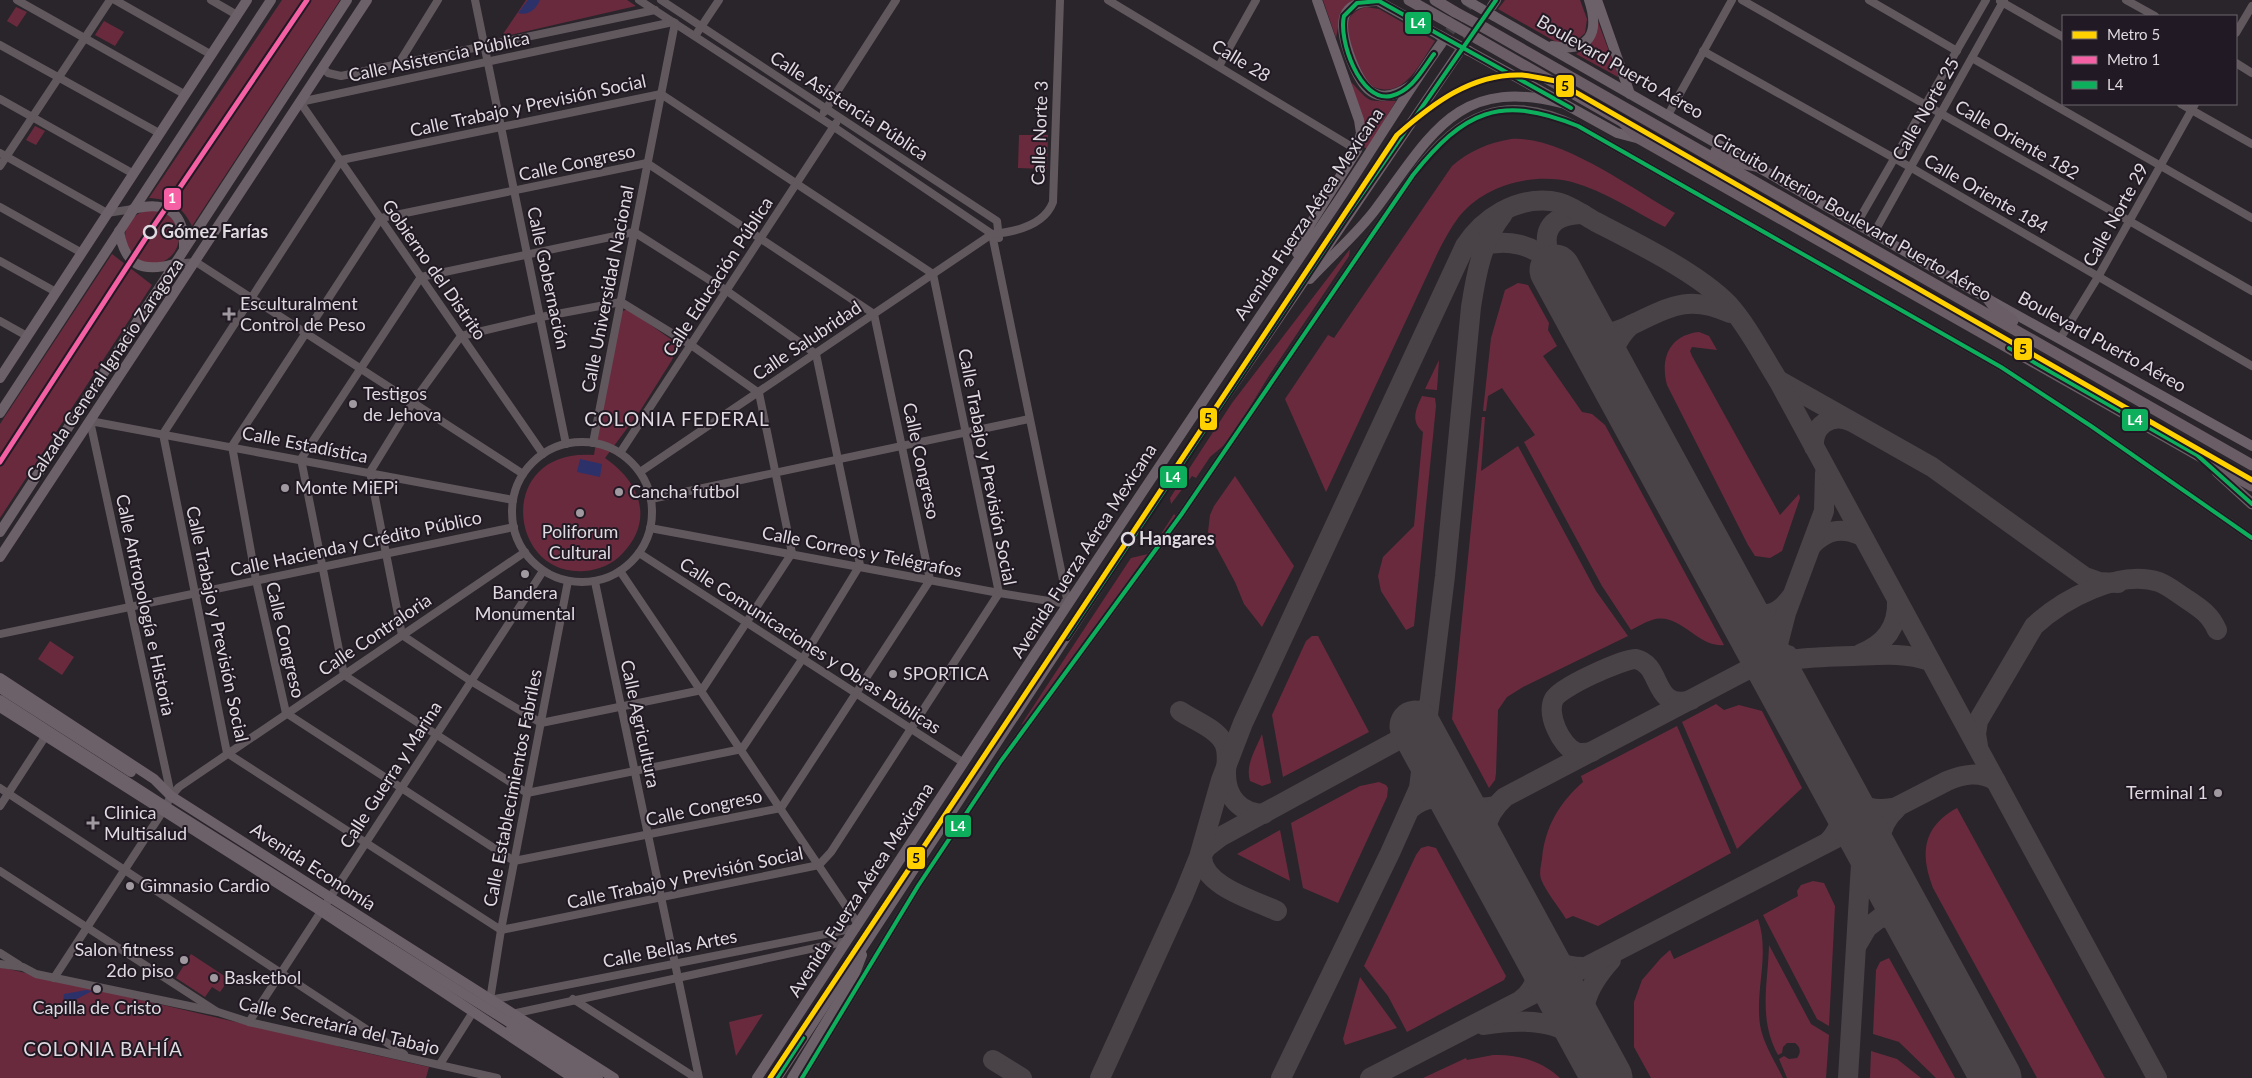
<svg xmlns="http://www.w3.org/2000/svg" width="2252" height="1078" viewBox="0 0 2252 1078" font-family="Lato,sans-serif">
<style>
.green{fill:#6a2a3e}
.water{fill:#2c316a}
.lines{fill:none;stroke-linecap:round;stroke-linejoin:round}
.taxiway{stroke:#494348;stroke-width:20}
.runway{stroke:#494348;stroke-width:51}
.major-tunnel{stroke:#454045;stroke-width:10;stroke-dasharray:10 5;stroke-linecap:butt}
.minor{stroke:#61585e;stroke-width:8}
.major{stroke:#6d6169;stroke-width:10}
.highway{stroke:#6a5d66;stroke-width:11}
.major-bridge{stroke:#6d6169;stroke-width:10}
.highway-bridge{stroke:#6a5d66;stroke-width:11}
.bus-1-casing{stroke:#211923;stroke-width:8}
.bus-1{stroke:#0daf5c;stroke-width:4}
.metro-1-casing{stroke:#211923;stroke-width:9}
.metro-2-casing{stroke:#211923;stroke-width:9}
.metro-1{stroke:#ffd100;stroke-width:5}
.metro-2{stroke:#f560a4;stroke-width:5}
.stop-dot{fill:#211923;stroke:#dfd9e0;stroke-width:2.5}
.poi-dot{fill:#a09aa0;stroke:#211923;stroke-width:2}
.labels{text-anchor:middle;stroke-width:4;stroke-linejoin:round;paint-order:stroke}
.street-label{font-size:18px;fill:#dfd9e0;stroke:#211923}
.stop-label{font-size:18px;font-weight:bold;fill:#dfd9e0;stroke:#211923;text-anchor:start}
.poi-label{font-size:18px;fill:#dfd9e0;stroke:#211923;text-anchor:start}
.neighbourhood-label{font-size:19px;letter-spacing:1px;fill:#dfd9e0;stroke:#211923}
.line-badge{stroke:#211923;stroke-width:2}
.badge-label{font-size:14px;text-anchor:middle;font-weight:bold;fill:#fff}
.pale-badge-label{font-size:14px;text-anchor:middle;font-weight:bold;fill:#111}
</style>
<rect width="100%" height="100%" fill="#2a252a"/>
<g class="green">
<path d="M282,0H340L192,226C183,207 170,199 149,198Z"/>
<path d="M526,0H627L636,6L501,37Z"/>
<path d="M1323,0H1356L1341,12L1336,38Z"/>
<path d="M1505,0H1580L1587,19L1585,33L1573,44L1556,42L1498,9Z"/>
<path d="M16,7L27,12L17,27L7,21Z"/>
<path d="M1366,7L1379,9L1435,41C1418,66 1402,105 1366,83C1356,60 1328,17 1366,7Z"/>
<path d="M104,21L124,32L115,46L95,35Z"/>
<path d="M1598,22L1618,75V77L1576,54L1591,44Z"/>
<path d="M1351,82C1372,104 1366,101 1396,101L1367,149L1364,147L1365,131Z"/>
<path d="M35,126L45,131L36,145L26,140Z"/>
<path d="M1019,135H1048L1047,169L1018,168Z"/>
<path d="M1511,139C1560,135 1631,188 1675,213L1665,227C1635,212 1605,191 1572,182C1533,172 1483,185 1458,218C1450,229 1444,240 1438,252L1326,492L1285,399L1328,335L1334,338L1452,166C1469,151 1488,143 1511,139Z"/>
<circle cx="152" cy="237" r="27"/>
<path d="M1350,249L1349,256L1270,374L1229,441L1210,457L1196,478L1192,476L1171,504L1170,498L1232,403Z"/>
<path d="M112,254L152,285L0,518V424Z"/>
<path d="M1518,283L1528,285L1549,323L1548,330L1557,346L1543,356L1582,412L1592,414L1605,425L1724,645C1697,648 1680,611 1652,620C1645,622 1637,627 1631,630L1602,586L1524,442L1535,435L1502,388L1488,396L1486,411H1483L1491,338L1505,290Z"/>
<path d="M628,309L679,345L672,360L640,411L605,458C640,482 655,520 622,554C613,564 598,570 585,571C507,578 495,447 594,455L603,397L620,312Z"/>
<path d="M1699,332L1709,336L1717,350L1692,347L1690,351L1692,356L1780,515L1799,494L1800,498L1782,551L1770,558L1755,556L1748,545L1667,385C1660,359 1669,335 1699,332Z"/>
<path d="M1439,360L1437,390L1425,389Z"/>
<path d="M1422,396L1435,398L1436,406L1414,626L1406,630L1381,591L1378,576L1383,557L1414,526L1423,432C1410,421 1416,409 1422,396Z"/>
<path d="M1482,417H1485L1481,471L1518,446L1596,591L1628,636L1523,687L1507,697L1498,710L1496,773L1495,780L1489,788L1452,719Z"/>
<path d="M1235,476L1294,566L1262,627L1244,604L1235,582L1208,532L1210,515L1214,506Z"/>
<path d="M1174,514L1177,518L1027,721L1021,725L1131,558L1148,554Z"/>
<path d="M1312,636H1318L1369,732L1283,777L1272,715L1306,641Z"/>
<path d="M50,641L74,657L62,675L38,659Z"/>
<path d="M1716,704L1724,710L1739,705L1762,711L1802,788L1737,849L1682,722Z"/>
<path d="M1677,726L1731,853L1598,926L1573,916L1566,919C1559,907 1546,892 1541,879C1539,873 1541,865 1542,859C1545,827 1559,803 1583,782L1581,776Z"/>
<path d="M1262,734L1271,783L1262,786L1250,781C1245,765 1256,749 1262,734Z"/>
<path d="M1379,782L1386,785L1388,788L1387,797L1338,903L1303,888L1291,823L1360,786Z"/>
<path d="M1957,808L2105,1078H2037L1933,888C1920,854 1922,827 1957,808Z"/>
<path d="M1280,830L1290,881L1237,854Z"/>
<path d="M1428,846L1436,848L1506,976L1504,980L1407,1032L1388,996L1364,966L1416,855L1421,848Z"/>
<path d="M1813,881L1824,883L1835,906L1829,1026L1817,1019L1763,915L1798,896L1797,891L1801,885Z"/>
<path d="M1758,919C1770,954 1755,989 1760,1025C1763,1043 1775,1062 1783,1078H1651L1634,1047V1002L1642,980L1661,958L1670,950L1674,959Z"/>
<path d="M1769,945L1811,1024L1829,1035L1826,1078H1787L1779,1059L1784,1056L1789,1059L1797,1058C1801,1053 1801,1047 1795,1043H1787L1783,1047L1782,1053L1778,1055C1758,1018 1768,985 1769,945Z"/>
<path d="M191,954L229,979L220,992L212,987L205,997L176,978Z"/>
<path d="M1889,958L1955,1078H1936L1899,1042L1873,1034L1876,970L1880,962Z"/>
<path d="M0,967L330,1044L332,1042L340,1047L429,1067L426,1078H0Z"/>
<path d="M1360,977L1397,1028L1345,1045L1343,1039Z"/>
<path d="M763,1014L736,1056L729,1022Z"/>
<path d="M1871,1051L1897,1059L1921,1078H1870Z"/>
<path d="M1493,1055C1518,1054 1542,1061 1560,1078H1423L1466,1058L1467,1060Z"/>
</g>
<g class="water">
<path d="M528,0H540C536,9 529,16 518,13Z"/>
<path d="M580,459L602,464L600,477L577,472Z"/>
<path d="M86,990L92,991L62,1007L64,994Z"/>
</g>
<g class="lines">
<g class="taxiway">
<path d="M1476,248C1504,237 1538,243 1555,270"/>
<path d="M1553,265C1540,235 1546,215 1583,214"/>
<path d="M1576,308C1583,317 1590,329 1601,332C1612,334 1622,329 1631,325C1670,307 1688,294 1730,313"/>
<path d="M1614,379C1608,358 1615,340 1631,325"/>
<path d="M1778,380L1932,467L2085,577L2099,582L2118,583"/>
<path d="M1814,447C1812,426 1831,413 1850,421"/>
<path d="M1812,545C1827,529 1843,527 1862,536"/>
<path d="M1736,601C1749,623 1759,650 1788,655"/>
<path d="M1739,603C1758,620 1776,618 1791,597"/>
<path d="M1860,654C1885,644 1898,627 1897,601"/>
<path d="M1789,702L1778,672L1776,652L1786,613L1824,511L1825,473"/>
<path d="M1180,711C1193,720 1216,728 1224,743C1229,753 1226,763 1226,774C1226,797 1240,813 1264,814"/>
<path d="M1429,736C1432,753 1446,792 1461,802C1471,809 1484,808 1495,806"/>
<path d="M1978,746L1976,734L1978,721L2034,626C2063,599 2119,569 2159,582C2169,586 2177,593 2185,598C2200,608 2210,614 2217,630"/>
<path d="M1592,752C1586,753 1581,754 1576,752C1561,746 1546,714 1554,699C1560,687 1623,659 1636,659C1663,665 1652,711 1691,700"/>
<path d="M1833,779C1848,799 1864,813 1891,808"/>
<path d="M1410,809C1434,789 1449,801 1466,820"/>
<path d="M1828,842C1843,827 1846,806 1836,787"/>
<path d="M1201,856L1207,847L1220,837L1400,739L1415,726L1426,708"/>
<path d="M1202,857C1203,886 1254,900 1277,911"/>
<path d="M1492,867C1481,839 1482,818 1505,797L1745,671C1781,658 1815,657 1853,656C1879,655 1904,652 1930,661"/>
<path d="M1888,880C1877,854 1874,829 1897,808"/>
<path d="M1533,939C1547,959 1562,968 1587,967"/>
<path d="M1857,945L1867,928L1881,917L1901,921L1919,938"/>
<path d="M1522,999C1546,981 1536,951 1526,928"/>
<path d="M1484,1025C1513,1020 1554,1018 1578,1039C1589,1048 1596,1061 1604,1072"/>
<path d="M1593,1051C1575,1014 1585,989 1611,960"/>
<path d="M993,1060L1022,1078"/>
<path d="M1100,1078L1184,894L1199,857L1221,780L1243,723L1465,246C1483,218 1516,197 1551,201C1567,203 1582,214 1596,222C1635,242 1698,273 1728,304C1748,326 1762,355 1778,380L2157,1078"/>
<path d="M1281,1078L1390,853L1419,788L1445,576L1471,307C1476,275 1482,240 1503,214"/>
<path d="M1370,1078L1947,781C1964,774 1979,771 1996,781"/>
<path d="M1848,1078L1862,847L1858,826"/>
</g>
<g class="runway">
<path d="M1555,270L1996,1078"/>
<path d="M1415,726L1607,1078"/>
</g>
<g class="major-tunnel">
<path d="M1441,44L1472,0"/>
<path d="M1458,53L1492,6"/>
</g>
<g class="minor">
<path d="M17,0L184,94"/>
<path d="M115,0L210,54"/>
<path d="M211,0L237,15"/>
<path d="M475,0L566,444"/>
<path d="M639,0L834,127L992,234L1068,604L999,593L650,528"/>
<path d="M661,0L997,221L999,238"/>
<path d="M1108,0L1357,150"/>
<path d="M1742,0L2252,291"/>
<path d="M1869,0L1957,51"/>
<path d="M2126,0L2155,16"/>
<path d="M2000,1L2063,37"/>
<path d="M2236,33L2252,6"/>
<path d="M695,36L719,0"/>
<path d="M0,45L159,133"/>
<path d="M1703,51L1910,167L2252,366"/>
<path d="M1972,58L2252,218"/>
<path d="M399,63L438,0"/>
<path d="M2236,63L2252,73"/>
<path d="M1219,66L1256,0"/>
<path d="M323,68L328,73L341,76L655,10"/>
<path d="M661,94L933,274L999,593L831,852L819,865L501,930L227,753L163,434L341,160Z"/>
<path d="M0,99L132,173"/>
<path d="M2181,104L2252,144"/>
<path d="M824,112L896,0"/>
<path d="M1668,115L1732,0"/>
<path d="M0,153L107,213L133,209"/>
<path d="M647,163L874,314L930,580L781,808L514,861L286,713L256,580L232,446L381,218Z"/>
<path d="M0,166L110,0"/>
<path d="M0,207L82,253"/>
<path d="M1857,223L1986,0"/>
<path d="M634,232L727,291L816,354L860,565L803,658L742,749L527,793L344,675L301,459L421,277Z"/>
<path d="M1874,233L2004,0"/>
<path d="M0,261L56,292"/>
<path d="M174,264L196,262L523,474"/>
<path d="M621,302L691,345L759,393L792,553L702,690L541,723L471,681L402,635L370,472L413,402L461,336L541,317Z"/>
<path d="M0,321L27,336"/>
<path d="M2060,339L2098,277L2195,104"/>
<circle cx="582" cy="512" r="70"/>
<path d="M593,443L675,23"/>
<path d="M620,453L836,123"/>
<path d="M543,454L300,102L673,22"/>
<path d="M640,472L992,234C1015,232 1044,226 1053,202L1060,0"/>
<path d="M651,499L1029,419"/>
<path d="M639,553L964,763"/>
<path d="M620,571L858,924"/>
<path d="M568,581L501,930L490,1000L856,928"/>
<path d="M595,582L699,1078"/>
<path d="M0,634L514,527"/>
<path d="M0,788L404,1054"/>
<path d="M171,795L90,421L513,500"/>
<path d="M0,806L45,737"/>
<path d="M0,871L216,1011"/>
<path d="M0,953L19,965"/>
<path d="M0,964L23,967L36,974L218,1012L249,1022L497,1078"/>
<path d="M54,978L163,811L171,796L179,787L525,552"/>
<path d="M573,999L696,1078"/>
<path d="M512,1014L847,941"/>
<path d="M249,1022L543,571"/>
<path d="M440,1064L473,1012"/>
<path d="M802,1078L918,886L1001,761L1181,515L1413,175C1458,113 1506,90 1578,126L2001,367L2091,426L2252,538"/>
</g>
<g class="major">
<path d="M1376,0L1439,35"/>
<path d="M1597,0L1630,94"/>
<path d="M1379,1C1337,0 1339,25 1349,54C1361,88 1375,110 1412,85"/>
<path d="M1492,6L1496,0"/>
<path d="M1494,16L1988,299L2252,446"/>
<path d="M1552,46C1590,53 1600,33 1589,0"/>
<path d="M1469,51L1617,133L1640,139"/>
<path d="M133,209C167,200 185,212 184,249"/>
<path d="M119,231C125,265 141,273 174,264"/>
<path d="M1297,253L1311,223L1357,150L1361,133L1359,120L1317,0"/>
<path d="M1310,279C1331,256 1356,235 1375,210C1430,137 1456,76 1561,103"/>
<path d="M0,378L247,0"/>
<path d="M0,413L271,0"/>
<path d="M0,532L347,0"/>
<path d="M0,557L367,0"/>
<path d="M0,678L154,779L171,796L614,1078"/>
<path d="M0,688L131,772"/>
<path d="M0,707L321,911L573,1078"/>
<path d="M511,1029L587,1078"/>
<path d="M757,1078C946,789 1134,501 1328,216C1367,159 1401,100 1441,44"/>
<path d="M777,1078L1179,465L1458,54"/>
<path d="M792,1078L854,976L862,955"/>
</g>
<g class="highway">
<path d="M1409,0L1448,22"/>
<path d="M1435,0L1455,12"/>
<path d="M1485,28L2252,465"/>
<path d="M1478,39L1623,122L1640,139L2252,486"/>
<path d="M1716,151L1740,163L1756,166"/>
<path d="M1988,299L1994,307L2013,321"/>
<path d="M2217,472L2252,504"/>
</g>
<g class="major-bridge">
<path d="M1466,0L1494,16"/>
<path d="M1439,35L1469,51"/>
<path d="M0,700L174,812L598,1078"/>
</g>
<g class="highway-bridge">
<path d="M1455,12L1485,28"/>
<path d="M1448,22L1478,39"/>
</g>
<defs>
<g id="bus-1">
<path d="M1434,54C1422,70 1412,91 1391,96C1360,103 1338,39 1344,16L1357,3L1379,1L1571,108"/>
<path d="M2009,348L2197,455L2252,504"/>
<path d="M1067,637L1344,220L1496,0"/>
<path d="M777,1078L803,1038"/>
<path d="M802,1078L918,886L1001,761L1181,515L1413,175C1464,111 1500,94 1578,126L2001,367L2091,426L2252,538"/>
</g>
</defs>
<use href="#bus-1" class="bus-1-casing"/>
<use href="#bus-1" class="bus-1"/>
<defs>
<path id="metro-1" d="M770,1078L1397,135C1432,104 1472,73 1522,75C1533,76 1545,79 1556,81L2252,480"/>
<path id="metro-2" d="M0,462L151,230L307,0"/>
</defs>
<use href="#metro-1" class="metro-1-casing"/>
<use href="#metro-2" class="metro-2-casing"/>
<use href="#metro-1" class="metro-1"/>
<use href="#metro-2" class="metro-2"/>
</g>
<g class="stop-dot">
<circle cx="150" cy="232" r="6"/>
<circle cx="1128" cy="539" r="6"/>
</g>
<g class="poi-dot">
<path d="M226.5 306.5h5v5h5v5h-5v5h-5v-5h-5v-5h5z"/>
<circle cx="353" cy="404" r="5"/>
<circle cx="285" cy="488" r="5"/>
<circle cx="619" cy="492" r="5"/>
<circle cx="580" cy="513" r="5"/>
<circle cx="525" cy="574" r="5"/>
<circle cx="893" cy="674" r="5"/>
<circle cx="2218" cy="793" r="5"/>
<path d="M90.5 815.5h5v5h5v5h-5v5h-5v-5h-5v-5h5z"/>
<circle cx="130" cy="886" r="5"/>
<circle cx="184" cy="960" r="5"/>
<circle cx="214" cy="978" r="5"/>
<circle cx="97" cy="989" r="5"/>
</g>
<g class="labels">
<g class="street-label">
<text transform="translate(439 57) rotate(-12)" y="6">Calle Asistencia Pública</text>
<text transform="translate(1241 61) rotate(31)" y="6">Calle 28</text>
<text transform="translate(1620 67) rotate(30)" y="6">Boulevard Puerto Aéreo</text>
<text transform="translate(528 106) rotate(-12)" y="6">Calle Trabajo y Previsión Social</text>
<text transform="translate(849 106) rotate(33)" y="6">Calle Asistencia Pública</text>
<text transform="translate(1926 109) rotate(-60)" y="6">Calle Norte 25</text>
<text transform="translate(1040 133) rotate(-88)" y="6">Calle Norte 3</text>
<text transform="translate(2017 140) rotate(30)" y="6">Calle Oriente 182</text>
<text transform="translate(577 163) rotate(-12)" y="6">Calle Congreso</text>
<text transform="translate(1986 194) rotate(30)" y="6">Calle Oriente 184</text>
<text transform="translate(1309 214) rotate(-56)" y="6">Avenida Fuerza Aérea Mexicana</text>
<text transform="translate(2116 215) rotate(-61)" y="6">Calle Norte 29</text>
<text transform="translate(1852 217) rotate(30)" y="6">Circuito Interior Boulevard Puerto Aéreo</text>
<text transform="translate(434 270) rotate(55)" y="6">Gobierno del Distrito</text>
<text transform="translate(718 277) rotate(-57)" y="6">Calle Educación Pública</text>
<text transform="translate(548 278) rotate(78)" y="6">Calle Gobernación</text>
<text transform="translate(608 289) rotate(-79)" y="6">Calle Universidad Nacional</text>
<text transform="translate(807 341) rotate(-34)" y="6">Calle Salubridad</text>
<text transform="translate(2102 342) rotate(29)" y="6">Boulevard Puerto Aéreo</text>
<text transform="translate(105 370) rotate(-56)" y="6">Calzada General Ignacio Zaragoza</text>
<text transform="translate(305 445) rotate(11)" y="6">Calle Estadística</text>
<text transform="translate(921 461) rotate(78)" y="6">Calle Congreso</text>
<text transform="translate(987 467) rotate(79)" y="6">Calle Trabajo y Previsión Social</text>
<text transform="translate(356 544) rotate(-12)" y="6">Calle Hacienda y Crédito Público</text>
<text transform="translate(1084 551) rotate(-57)" y="6">Avenida Fuerza Aérea Mexicana</text>
<text transform="translate(862 552) rotate(11)" y="6">Calle Correos y Telégrafos</text>
<text transform="translate(145 605) rotate(78)" y="6">Calle Antropología e Historia</text>
<text transform="translate(217 624) rotate(78)" y="6">Calle Trabajo y Previsión Social</text>
<text transform="translate(375 635) rotate(-34)" y="6">Calle Contraloria</text>
<text transform="translate(285 640) rotate(77)" y="6">Calle Congreso</text>
<text transform="translate(810 646) rotate(33)" y="6">Calle Comunicaciones y Obras Públicas</text>
<text transform="translate(640 724) rotate(78)" y="6">Calle Agricultura</text>
<text transform="translate(391 775) rotate(-57)" y="6">Calle Guerra y Marina</text>
<text transform="translate(513 788) rotate(-79)" y="6">Calle Establecimientos Fabriles</text>
<text transform="translate(704 808) rotate(-12)" y="6">Calle Congreso</text>
<text transform="translate(313 867) rotate(33)" y="6">Avenida Economía</text>
<text transform="translate(685 878) rotate(-12)" y="6">Calle Trabajo y Previsión Social</text>
<text transform="translate(861 890) rotate(-57)" y="6">Avenida Fuerza Aérea Mexicana</text>
<text transform="translate(670 949) rotate(-11)" y="6">Calle Bellas Artes</text>
<text transform="translate(339 1026) rotate(13)" y="6">Calle Secretaría del Tabajo</text>
</g>
<g class="stop-label">
<text x="161" y="238">Gómez Farías</text>
<text x="1139" y="545">Hangares</text>
</g>
<g class="poi-label">
<text x="240" y="310">Esculturalment<tspan x="240" dy="21">Control de Peso</tspan></text>
<text x="363" y="400">Testigos<tspan x="363" dy="21">de Jehova</tspan></text>
<text x="295" y="494">Monte MiEPi</text>
<text x="629" y="498">Cancha futbol</text>
<text x="580" y="538" text-anchor="middle">Poliforum<tspan x="580" dy="21">Cultural</tspan></text>
<text x="525" y="599" text-anchor="middle">Bandera<tspan x="525" dy="21">Monumental</tspan></text>
<text x="903" y="680">SPORTICA</text>
<text x="2208" y="799" text-anchor="end">Terminal 1</text>
<text x="104" y="819">Clinica<tspan x="104" dy="21">Multisalud</tspan></text>
<text x="140" y="892">Gimnasio Cardio</text>
<text x="174" y="956" text-anchor="end">Salon fitness<tspan x="174" dy="21">2do piso</tspan></text>
<text x="224" y="984">Basketbol</text>
<text x="97" y="1014" text-anchor="middle">Capilla de Cristo</text>
</g>
<g class="neighbourhood-label">
<text x="677" y="426">COLONIA FEDERAL</text>
<text x="103" y="1056">COLONIA BAHÍA</text>
</g>
</g>
<g class="line-badge">
<rect x="1404" y="11" width="28" height="24" rx="5" fill="#0daf5c"/>
<rect x="1555" y="74" width="20" height="24" rx="5" fill="#ffd100"/>
<rect x="163" y="187" width="19" height="24" rx="5" fill="#f560a4"/>
<rect x="2013" y="337" width="20" height="24" rx="5" fill="#ffd100"/>
<rect x="1199" y="407" width="19" height="24" rx="5" fill="#ffd100"/>
<rect x="2121" y="408" width="28" height="24" rx="5" fill="#0daf5c"/>
<rect x="1159" y="465" width="29" height="24" rx="5" fill="#0daf5c"/>
<rect x="944" y="814" width="28" height="24" rx="5" fill="#0daf5c"/>
<rect x="906" y="846" width="20" height="24" rx="5" fill="#ffd100"/>
</g>
<g class="badge-label">
<text x="1418" y="28">L4</text>
<text x="172" y="203">1</text>
<text x="2135" y="425">L4</text>
<text x="1173" y="482">L4</text>
<text x="958" y="831">L4</text>
</g>
<g class="pale-badge-label">
<text x="1565" y="91">5</text>
<text x="2023" y="354">5</text>
<text x="1208" y="423">5</text>
<text x="916" y="863">5</text>
</g>
<rect x="2062" y="15" width="175" height="90" fill="#211923" stroke="#6d666f"/>
<rect x="2072" y="31" width="25" height="8" fill="#ffd100" stroke="#6d666f"/>
<text x="2107" y="40" font-size="15" fill="#dfd9e0">Metro 5</text>
<rect x="2072" y="56" width="25" height="8" fill="#f560a4" stroke="#6d666f"/>
<text x="2107" y="65" font-size="15" fill="#dfd9e0">Metro 1</text>
<rect x="2072" y="81" width="25" height="8" fill="#0daf5c" stroke="#6d666f"/>
<text x="2107" y="90" font-size="15" fill="#dfd9e0">L4</text>
</svg>
